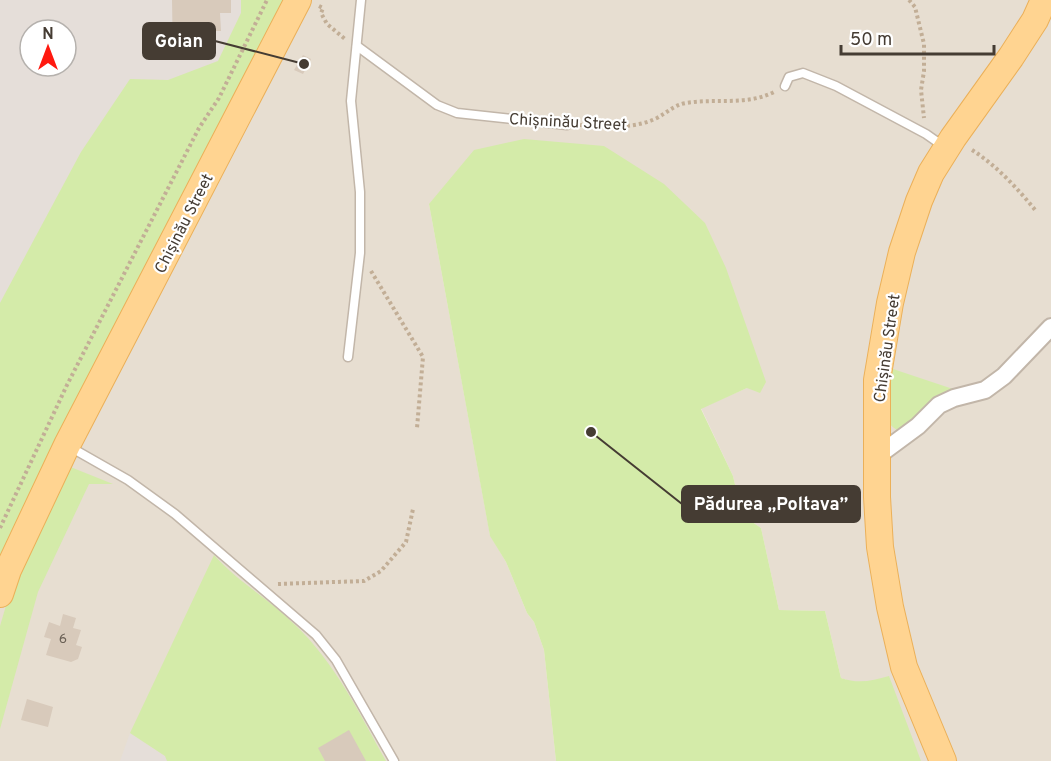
<svg xmlns="http://www.w3.org/2000/svg" width="1051" height="761" viewBox="0 0 1051 761" font-family="Overpass,sans-serif">
<style>
.residential{fill:#e7ded1;fill-rule:evenodd}
.industrial{fill:#e5ded9;fill-rule:evenodd}
.green{fill:#d4eba9}
.building{fill:#d8cabb}
.lines{fill:none;stroke-linecap:round;stroke-linejoin:round}
.service-casing{stroke:#c2b6a9;stroke-width:11}
.minor-casing{stroke:#c2b6a9;stroke-width:20}
.primary-casing{stroke:#ebb059;stroke-width:28}
.path{stroke:#c2ae96;stroke-width:4;stroke-dasharray:3 3;stroke-linecap:butt}
.service{stroke:#fff;stroke-width:8}
.minor{stroke:#fff;stroke-width:16}
.primary{stroke:#ffd491;stroke-width:26}
.labels{text-anchor:middle;stroke-width:4.5;stroke-linejoin:round;paint-order:stroke}
.number-label{font-size:14px;fill:#6a6055}
.street-label{font-size:16px;fill:#453c33;stroke:#fff}
.leader{fill:none;stroke:#453c33;stroke-width:2}
.callout-dot{fill:#453c33;stroke:#fff;stroke-width:2}
.callout{fill:#453c33;stroke:#453c33;stroke-width:2}
.callout-label{font-size:18px;text-anchor:middle;font-weight:bold;fill:#fff}
</style>
<rect width="100%" height="100%" fill="#f3ede3"/>
<path class="residential" d="M0,0H1051V761H901L852,682L841,678L825,611L779,610L761,528L742,515L733,476L701,408L747,388L429,204L490,535L506,562L527,613L534,622L544,650L556,761H0ZM30,30H66V66H30Z"/>
<g class="industrial">
<path d="M0,0H241V13L218,61L168,80L130,79L81,152L0,303ZM30,30H66V66H30Z"/>
<path d="M130,733L165,756L167,761H120Z"/>
</g>
<g class="green">
<path d="M241,0H286L0,575V303L81,152L130,79L168,80L218,61L241,13Z"/>
<path d="M524,139L604,146L664,184L705,223L726,268L766,382L760,393L747,388L701,409L733,476L742,515L761,528L779,610L825,611L841,678C858,684 872,681 889,676L921,761H556L544,650L534,622L527,613L506,562L490,536L429,204L474,150Z"/>
<path d="M891,368L896,370L956,390L900,432C896,429 891,427 889,422C883,410 889,382 891,368Z"/>
<path d="M68,466L113,484H89L38,592L0,729V626L17,568Z"/>
<path d="M214,555C238,582 269,599 294,624C335,662 359,713 386,761H167L165,756L130,733Z"/>
</g>
<g class="building">
<path d="M172,0H231V13H220L221,31H210V51L193,52V60H173Z"/>
<path d="M303,55L311,59L303,74L294,70Z"/>
<path d="M63,614L76,618L73,628L81,630L76,645L82,647L78,659L71,662L46,655L51,639L44,637L49,622L60,626Z"/>
<path d="M27,699L53,707L48,727L21,720Z"/>
<path d="M349,730L366,761H325L318,748Z"/>
</g>
<g class="lines">
<defs>
<g id="service">
<path d="M357,46L437,105L457,113L567,125"/>
<path d="M785,86L789,77L803,73L836,86L926,134L946,148"/>
<path d="M348,357L360,253V192L351,101L361,0"/>
<path d="M70,447L128,480L175,514L316,635L336,660L394,761"/>
</g>
<path id="minor" d="M876,457L918,426L939,405L954,398L985,390L1004,376L1051,327"/>
<g id="primary">
<path d="M0,594L8,570L67,445L298,0"/>
<path d="M943,761L904,667L890,607L880,547L877,497V380L890,303L902,252L919,201L931,173L953,138L1011,57L1035,20L1044,0"/>
</g>
</defs>
<use href="#service" class="service-casing"/>
<use href="#minor" class="minor-casing"/>
<use href="#primary" class="primary-casing"/>
<g class="path">
<path d="M909,0L915,7L924,44V71L921,90L924,118"/>
<path d="M319,6L323,8L321,13L327,24L345,39"/>
<path d="M579,125C606,126 632,130 657,118C668,112 674,105 686,103C716,98 746,106 774,92"/>
<path d="M972,150C996,165 1018,189 1036,211"/>
<path d="M371,271L423,357L417,428"/>
<path d="M0,528L67,385L199,128L219,98L267,0"/>
<path d="M278,584L364,581L381,571L406,542L413,509"/>
</g>
<use href="#service" class="service"/>
<use href="#minor" class="minor"/>
<use href="#primary" class="primary"/>
</g>
<g class="labels">
<g class="number-label">
<text x="63" y="643">6</text>
</g>
<g class="street-label">
<text transform="translate(568 121) rotate(3)" y="6">Chișninău Street</text>
<text transform="translate(183 223) rotate(-63)" y="6">Chișinău Street</text>
<text transform="translate(886 348) rotate(-82)" y="6">Chișinău Street</text>
</g>
</g>
<path class="leader" d="M304 64L215 41M591 432L682 504"/>
<g class="callout-dot">
<circle cx="304" cy="64" r="6"/>
<circle cx="591" cy="432" r="6"/>
</g>
<g class="callout">
<rect x="143" y="23" width="72" height="36" rx="6"/>
<rect x="682" y="486" width="178" height="36" rx="6"/>
</g>
<g class="callout-label">
<text x="179" y="47">Goian</text>
<text x="771" y="510">Pădurea „Poltava”</text>
</g>
<g transform="translate(48 48)"><circle r="28" fill="#ffffff" stroke="#b5b1ad" stroke-width="1.5"/>
<path d="M0-4.5L10 22L0 15L-10 22Z" fill="#ff190f"/>
<text y="-9" font-size="16" font-weight="bold" text-anchor="middle" fill="#453c33">N</text>
</g>
<path d="M841 45v9h153v-9" fill="none" stroke="#453c33" stroke-width="3"/>
<text x="850" y="45" font-size="18" fill="#453c33" stroke="#ffffff" stroke-width="4.5" paint-order="stroke">50 m</text>
</svg>
